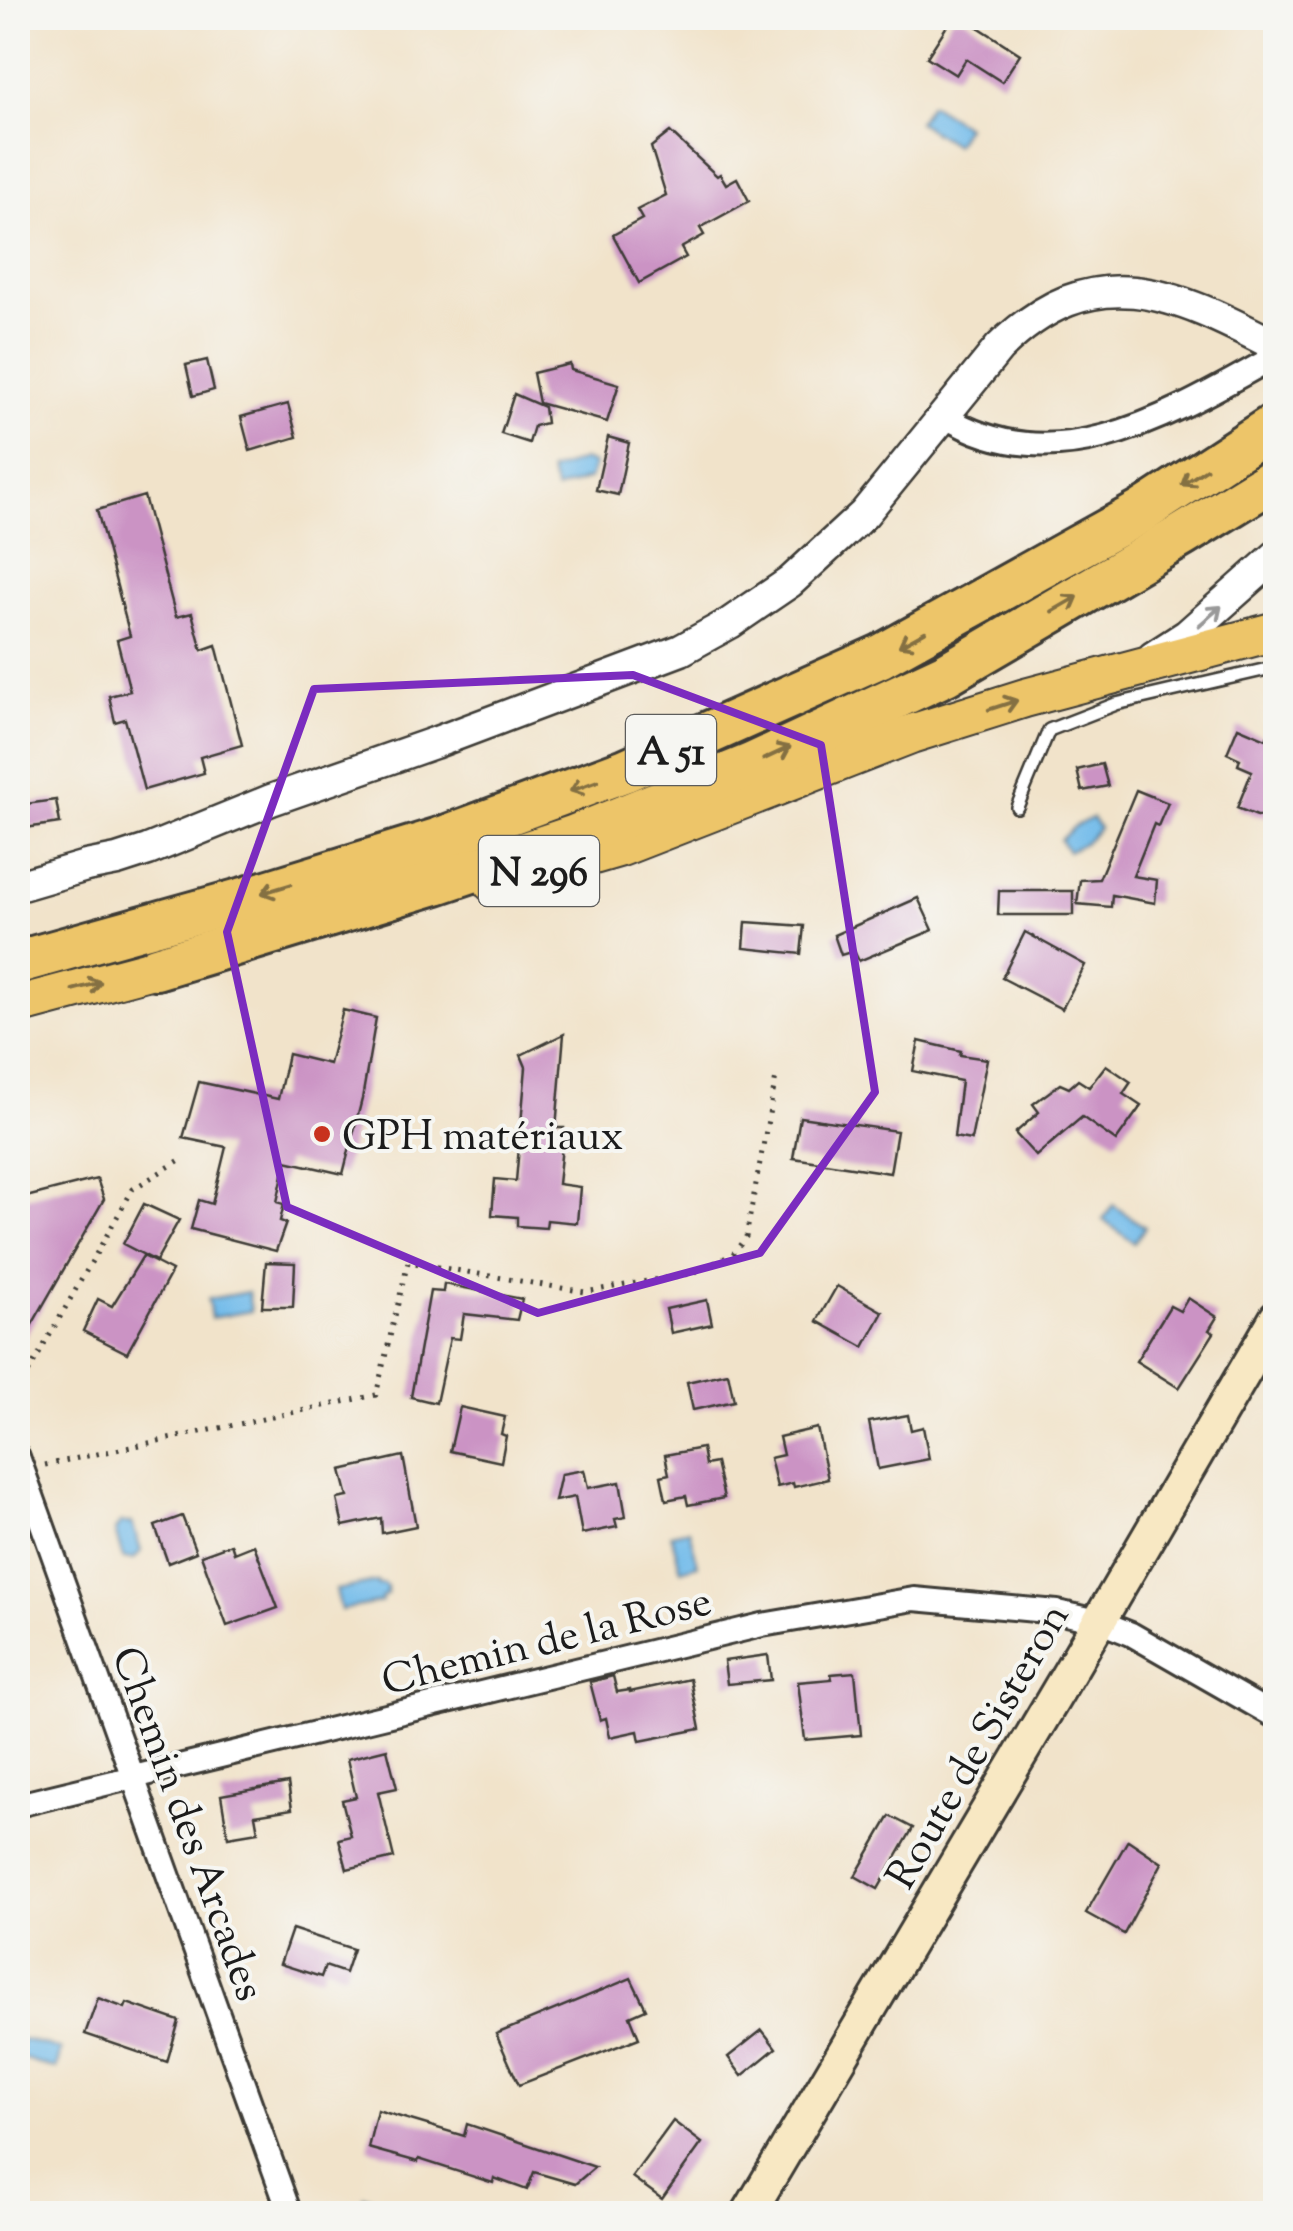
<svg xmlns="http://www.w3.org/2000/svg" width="1293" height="2231" viewBox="0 0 1293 2231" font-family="'Sorts Mill Goudy',serif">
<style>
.water{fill:#72bbea;stroke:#476c83;stroke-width:2.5}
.building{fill:#cb93c4}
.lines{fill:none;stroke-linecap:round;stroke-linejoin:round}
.service-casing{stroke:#3c3a36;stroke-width:16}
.minor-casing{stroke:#3c3a36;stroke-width:28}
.tertiary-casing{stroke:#3c3a36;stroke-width:35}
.secondary-casing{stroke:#3c3a36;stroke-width:38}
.trunk-casing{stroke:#3c3a36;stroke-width:42}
.motorway-casing{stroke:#3c3a36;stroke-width:48}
.path{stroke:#3c3a36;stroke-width:5;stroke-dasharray:2.5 8;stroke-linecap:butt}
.service{stroke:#fff;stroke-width:11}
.minor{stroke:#fff;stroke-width:22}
.tertiary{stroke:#fff;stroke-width:30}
.secondary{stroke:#f8e8c3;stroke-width:32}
.trunk{stroke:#edc569;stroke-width:38}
.motorway{stroke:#edc569;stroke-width:42}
.oneway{stroke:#847042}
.oneway2{stroke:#999}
.marked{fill:none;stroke:#7b2cbf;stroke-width:8;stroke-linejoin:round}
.poi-dot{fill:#c8321e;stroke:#f6f6f2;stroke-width:4}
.labels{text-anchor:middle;stroke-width:8;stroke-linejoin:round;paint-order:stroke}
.shield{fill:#f6f6f2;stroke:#5d5d5c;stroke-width:2.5}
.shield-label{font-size:40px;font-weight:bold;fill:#1c1c1c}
.poi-label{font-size:42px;fill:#1c1c1c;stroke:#f6f6f2;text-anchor:start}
.street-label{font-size:42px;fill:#1c1c1c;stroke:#f6f6f2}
</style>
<rect width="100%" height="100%" fill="#f6f6f2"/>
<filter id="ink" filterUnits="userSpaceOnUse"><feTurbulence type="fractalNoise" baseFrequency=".01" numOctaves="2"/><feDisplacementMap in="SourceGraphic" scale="20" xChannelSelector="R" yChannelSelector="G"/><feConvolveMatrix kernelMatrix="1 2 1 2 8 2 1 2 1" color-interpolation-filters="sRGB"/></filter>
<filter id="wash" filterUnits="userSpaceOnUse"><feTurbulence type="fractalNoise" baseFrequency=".0048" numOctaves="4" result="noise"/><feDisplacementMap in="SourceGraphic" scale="40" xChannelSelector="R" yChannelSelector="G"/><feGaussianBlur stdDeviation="2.25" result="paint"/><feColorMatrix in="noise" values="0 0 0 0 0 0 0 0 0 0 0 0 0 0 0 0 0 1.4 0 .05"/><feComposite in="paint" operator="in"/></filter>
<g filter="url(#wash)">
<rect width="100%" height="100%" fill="#f1e3ca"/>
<g class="water">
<path d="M930,104L966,126L955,145L918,122Z"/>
<path d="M583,460L594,464L589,479L556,490L550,471Z"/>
<path d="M1092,818L1099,828L1086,842L1068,851L1060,840L1075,826Z"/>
<path d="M1113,1205L1145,1227L1134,1243L1103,1220Z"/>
<path d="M248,1292L251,1311L211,1318L208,1299Z"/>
<path d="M120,1523H132L141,1551L134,1559L123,1558L115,1531Z"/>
<path d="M689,1530L698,1565L681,1570L671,1534Z"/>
<path d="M377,1582L378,1585L383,1584L387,1587V1594L381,1598L382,1602L341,1610L336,1590Z"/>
<path d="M22,2039L61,2050L56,2069L18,2057Z"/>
<path d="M364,2196L400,2207L399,2213H359Z"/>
</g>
<g id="blocks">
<g class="building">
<path d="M952,18H964L1020,54L1002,82L966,59L956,75L927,57Z"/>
<path d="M670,132L717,176L720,174L726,184L737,178L749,201L700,228L704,235L681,248L686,257L639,283L613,235L642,219L637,210L666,195L651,147Z"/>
<path d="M207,360L214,390L193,396L186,365Z"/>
<path d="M570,364L571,370L619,384L607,422L539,403L533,373Z"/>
<path d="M514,394L544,407L546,423L534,426L529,443L501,434Z"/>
<path d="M288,404L297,437L250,451L241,417Z"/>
<path d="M608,437L629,443L618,495L596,490Z"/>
<path d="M144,496L176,617L192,613L202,650L216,645L242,745L200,757L204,773L144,790L125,719L115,722L109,696L130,691L117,640L130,636L97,510Z"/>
<path d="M1276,718V795L1266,816H1257L1237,808L1252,771L1238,765L1240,759L1227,753L1238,727L1266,739Z"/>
<path d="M1102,764L1108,786L1082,791L1077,770Z"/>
<path d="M1136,790L1168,803L1158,826L1154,824L1133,876L1157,880L1155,903L1112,895L1111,907L1077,904L1080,880L1099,879Z"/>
<path d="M56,800L60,823L18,829V805Z"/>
<path d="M999,891H1073V915H998Z"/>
<path d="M918,898L933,930L859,961L854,951L841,955L834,935Z"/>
<path d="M746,922L804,926L801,954L744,948Z"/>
<path d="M1025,932L1085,965L1062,1009L1002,978Z"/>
<path d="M343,1010L376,1018L362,1099L343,1174L286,1161L277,1202L284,1204L280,1221L286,1223L276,1251L191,1229L199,1200L212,1204L226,1147L183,1138L199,1082L278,1099L288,1054L329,1064Z"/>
<path d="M564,1034L556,1128H564L558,1184L580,1187L577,1223L547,1220L546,1228L517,1226V1217L492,1215L495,1179L516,1181L526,1067L521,1055Z"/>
<path d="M919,1041L961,1051L960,1055L987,1059L971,1140L954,1137L961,1081L913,1071Z"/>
<path d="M1106,1065L1131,1082L1123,1094L1141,1106L1116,1141L1082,1117L1036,1156L1015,1133L1039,1112L1033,1104L1060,1084L1069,1088L1078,1080L1089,1087Z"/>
<path d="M800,1117L897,1131L890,1173L793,1158Z"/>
<path d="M97,1179L104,1199L18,1349V1199Z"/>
<path d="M144,1204L179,1220L156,1261L123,1244Z"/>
<path d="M143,1256L172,1271L127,1353L83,1331L98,1299L112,1306Z"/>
<path d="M266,1262L295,1263L293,1307H262Z"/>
<path d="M444,1284L522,1299L517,1320L464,1314L460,1339L450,1338L436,1403L411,1397L430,1291L443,1292Z"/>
<path d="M837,1286L883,1312L864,1347L817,1321Z"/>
<path d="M1188,1298L1217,1317L1209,1330L1214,1333L1179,1388L1136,1361L1170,1306L1180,1311Z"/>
<path d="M707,1300L712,1324L671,1333L666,1309Z"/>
<path d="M728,1373L734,1401L693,1410L687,1382Z"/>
<path d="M460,1407L505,1417L501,1434L506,1436L501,1462L450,1451Z"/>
<path d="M908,1415L911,1430L923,1427L929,1459L878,1469L869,1422Z"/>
<path d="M817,1428L828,1479L794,1487L793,1483L777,1487L770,1458L783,1455L779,1437Z"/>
<path d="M702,1448L705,1465L716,1463L724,1498L688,1505L686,1496L666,1500L661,1476L669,1474L665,1455Z"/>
<path d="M403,1456L416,1526L382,1533L381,1518L343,1526L337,1499L348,1497L341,1470Z"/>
<path d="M584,1470L588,1488L620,1482L626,1517L615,1519L617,1527L582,1534L575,1497L555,1501L561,1474Z"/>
<path d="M182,1516L196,1552L168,1563L155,1526Z"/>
<path d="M231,1544L234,1553L254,1545L278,1608L227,1626L201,1555Z"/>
<path d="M768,1655L771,1680L727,1684L724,1661Z"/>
<path d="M855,1672L861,1735L805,1740L798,1682L832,1679L831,1674Z"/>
<path d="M613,1676L617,1692L630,1690V1692L690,1679L700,1729L640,1741L638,1731L610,1737L606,1718L600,1720L590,1682Z"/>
<path d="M387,1749L397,1788L378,1792L394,1858L347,1869L339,1839L351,1836L342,1800L356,1797L347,1759Z"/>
<path d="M288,1783L292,1809L255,1815L258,1832L228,1837L221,1795Z"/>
<path d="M890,1816L913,1828L878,1889L855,1876Z"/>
<path d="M1128,1840L1162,1863L1124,1934L1086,1913Z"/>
<path d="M292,1929L353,1949L345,1973L325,1966L321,1977L280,1964Z"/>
<path d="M631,1978L646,2009L630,2016L639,2038L519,2085L496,2034Z"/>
<path d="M98,1998L125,2008L127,2003L179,2021L167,2062L85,2034Z"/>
<path d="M762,2030L776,2048L742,2076L728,2057Z"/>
<path d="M377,2110L464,2136L467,2124L595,2167L575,2184L534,2172L527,2190L494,2178L493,2183L419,2159L418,2162L368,2148Z"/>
<path d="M673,2121L702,2143L662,2199L632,2177Z"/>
</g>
</g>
</g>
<g filter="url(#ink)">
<use href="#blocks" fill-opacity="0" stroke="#3c3a36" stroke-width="2.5"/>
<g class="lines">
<defs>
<path id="service" d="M1017,807L1049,730L1116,704L1276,667"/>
<g id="minor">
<path d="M944,416C1058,486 1173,413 1276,356"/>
<path d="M18,1457L290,2214"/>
<path d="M18,1805L762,1625L914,1599L1057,1612L1098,1621L1131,1634L1276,1717"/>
</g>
<g id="tertiary">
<path d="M1153,657L1187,635L1276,556"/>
<path d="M18,886L86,866L117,860L148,850L271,800L434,743L681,650L730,623L790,582L864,514L999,348C1093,255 1173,292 1276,346"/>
</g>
<path id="secondary" d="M748,2214L1070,1671L1276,1318"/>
<g id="trunk">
<path d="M494,884L621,847L911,734L1025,698L1276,631"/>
<path d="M18,1005L183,961"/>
</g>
<g id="motorway">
<path d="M18,962L244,899L440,839L626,770L881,656L1141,512L1276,424"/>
<path d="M156,968L436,883L573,837L751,765L946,674L1183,535L1276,478"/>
</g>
</defs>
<use href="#service" class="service-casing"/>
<use href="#minor" class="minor-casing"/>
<use href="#tertiary" class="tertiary-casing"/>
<use href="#secondary" class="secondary-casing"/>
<use href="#trunk" class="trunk-casing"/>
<use href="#motorway" class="motorway-casing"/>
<g class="path">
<path d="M18,1391L133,1189L183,1158"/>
<path d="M45,1465L376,1395L408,1262L585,1292L693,1273L733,1254L746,1237L776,1077"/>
</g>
<use href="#service" class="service"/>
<use href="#minor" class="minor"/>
<use href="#tertiary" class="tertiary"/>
<use href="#secondary" class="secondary"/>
<use href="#trunk" class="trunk"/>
<use href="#motorway" class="motorway"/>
</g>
<defs><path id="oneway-shaft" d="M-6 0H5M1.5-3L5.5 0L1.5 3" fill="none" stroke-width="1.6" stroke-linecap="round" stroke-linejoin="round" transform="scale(2.5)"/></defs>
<g class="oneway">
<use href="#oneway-shaft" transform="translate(1194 477) rotate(147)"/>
<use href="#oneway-shaft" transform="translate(1065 604) rotate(-30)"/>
<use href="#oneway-shaft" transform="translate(912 639) rotate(151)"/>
<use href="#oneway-shaft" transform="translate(1003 705) rotate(-18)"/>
<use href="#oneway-shaft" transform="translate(777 753) rotate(-25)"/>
<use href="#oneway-shaft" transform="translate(584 786) rotate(160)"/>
<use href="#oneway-shaft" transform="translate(276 889) rotate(163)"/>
<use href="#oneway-shaft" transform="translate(87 986) rotate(-15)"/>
</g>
<use class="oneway2" href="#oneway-shaft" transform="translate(1210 616) rotate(-41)"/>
</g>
<path class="marked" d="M633,675L821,745L875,1092L760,1253L538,1313L287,1207L227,932L314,689Z"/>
<circle class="poi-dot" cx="322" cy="1134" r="10"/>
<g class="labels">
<g class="shield">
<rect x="626" y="715" width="90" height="70" rx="8"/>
<rect x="479" y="836" width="120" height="70" rx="8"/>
</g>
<g class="shield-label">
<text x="671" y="764">A 51</text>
<text x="539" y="885">N 296</text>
</g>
<g class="poi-label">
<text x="342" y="1149">GPH matériaux</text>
</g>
<g class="street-label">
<text transform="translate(546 1639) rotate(-14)" y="15">Chemin de la Rose</text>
<text transform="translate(976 1745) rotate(-60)" y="15">Route de Sisteron</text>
<text transform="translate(190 1823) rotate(70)" y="15">Chemin des Arcades</text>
</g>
</g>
<rect width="1293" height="2231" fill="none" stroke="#f6f6f2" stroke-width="60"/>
</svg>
